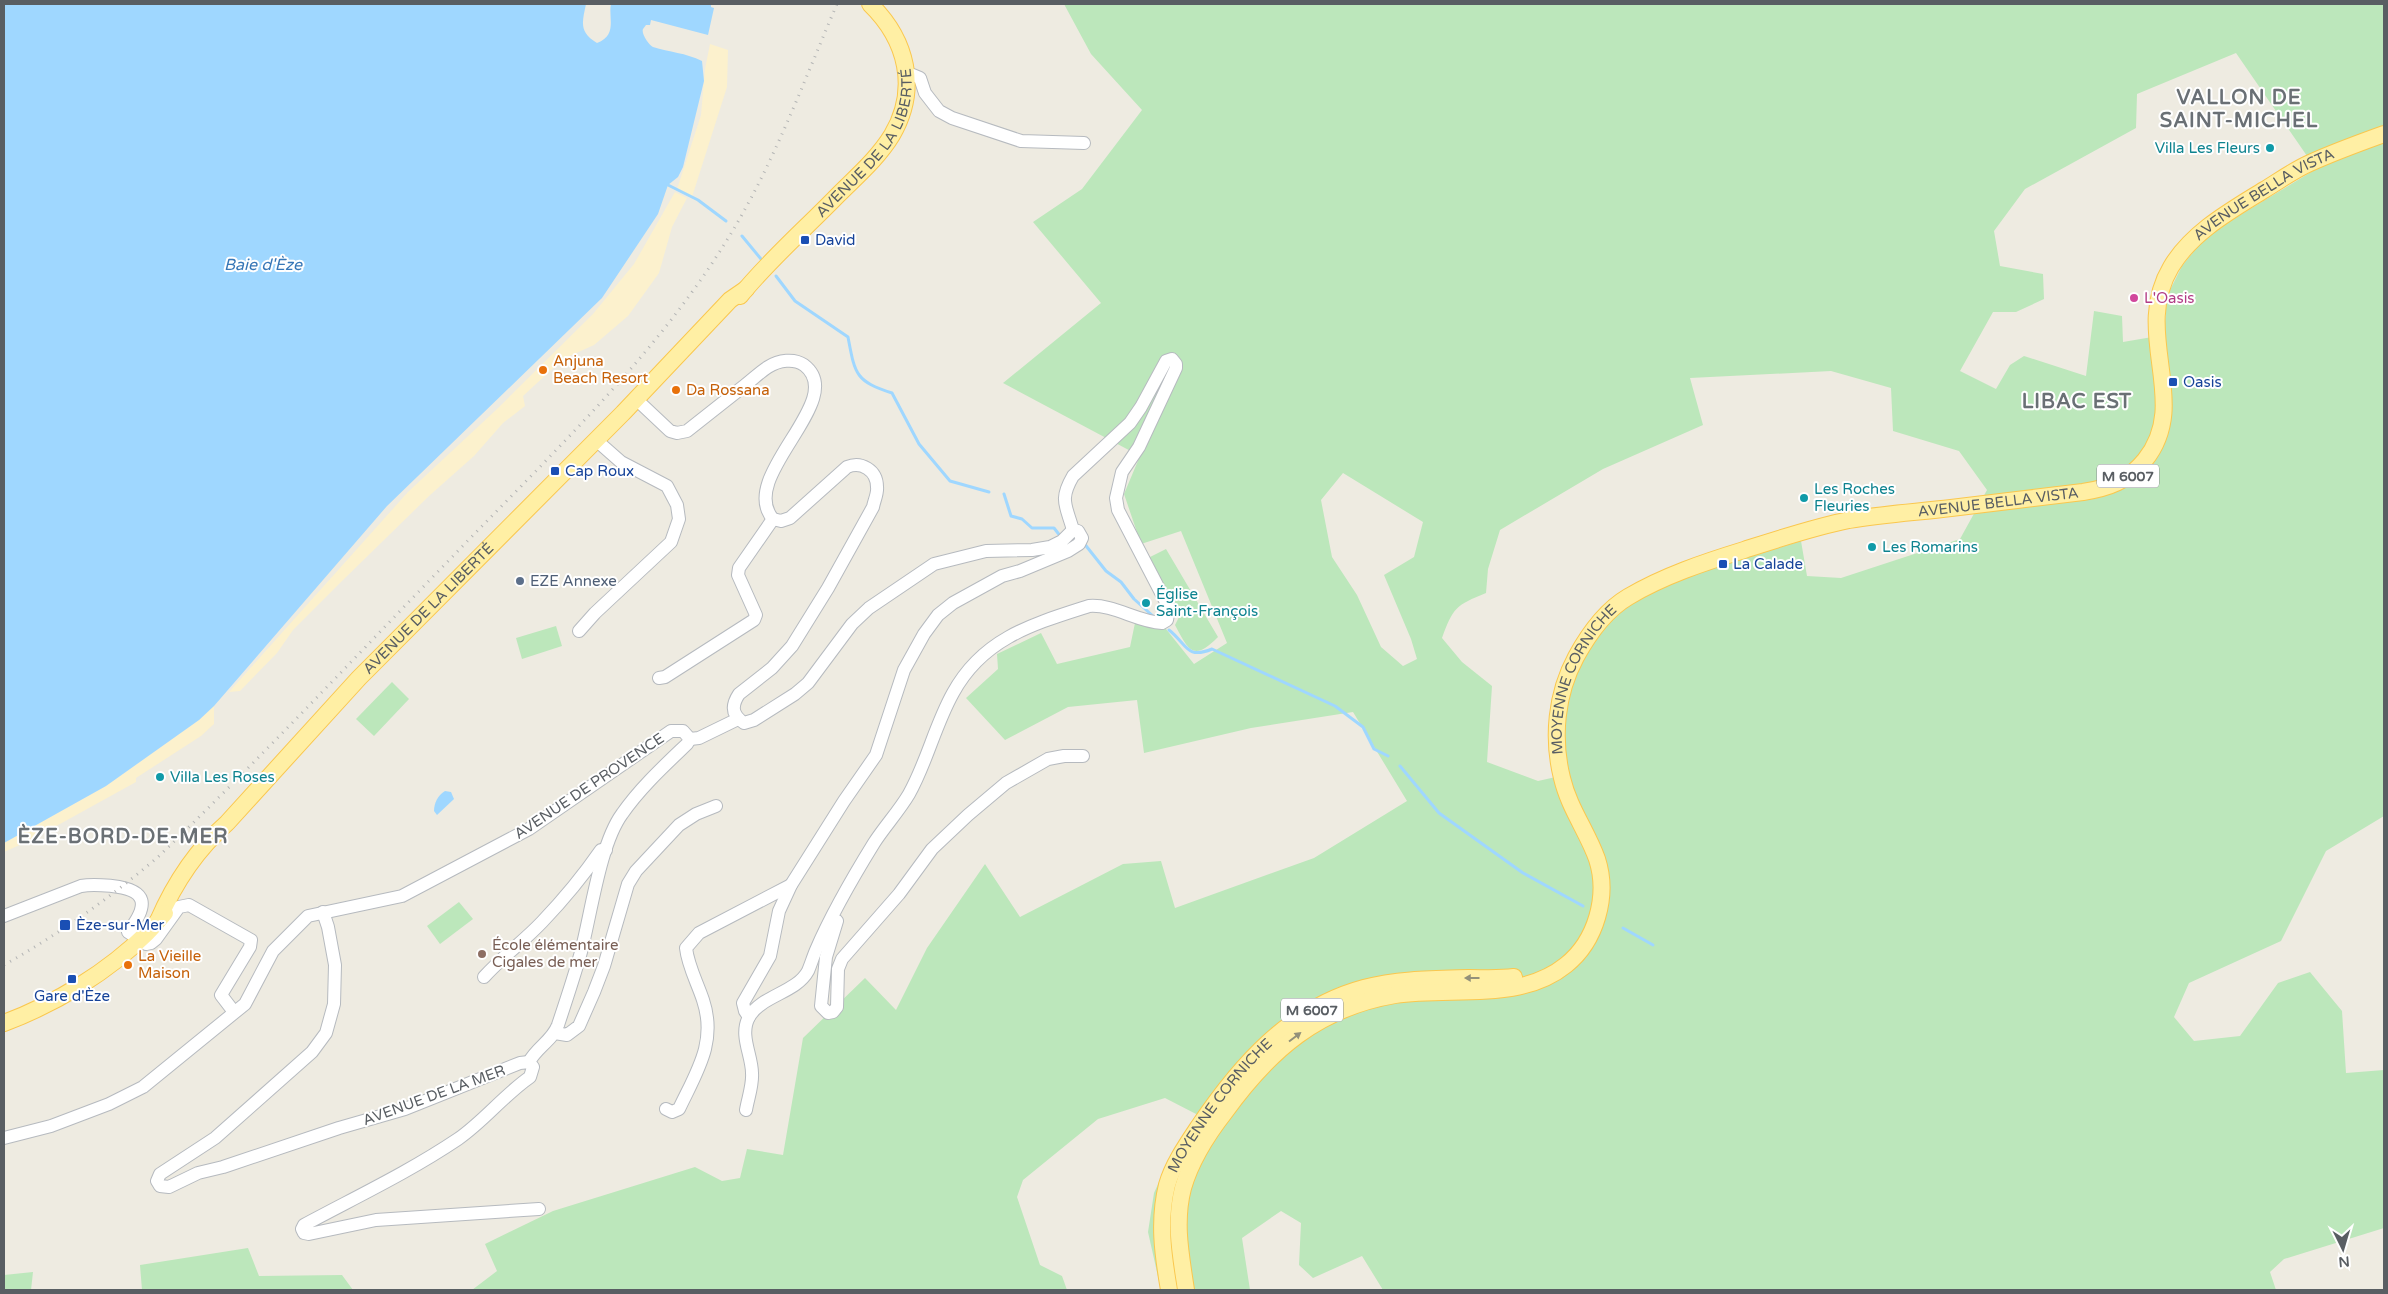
<svg xmlns="http://www.w3.org/2000/svg" width="2388" height="1294" viewBox="0 0 2388 1294" font-family="'Varela Round',sans-serif">
<style>
.green{fill:#bce7bb;fill-rule:evenodd}
.sand{fill:#fcf1cd}
.water{fill:#9fd7ff}
.lines{fill:none;stroke-linecap:round;stroke-linejoin:round}
.stream{stroke:#9fd7ff;stroke-width:3}
.minor-casing{stroke:#b6babf;stroke-width:14}
.major-casing{stroke:#fac74e;stroke-width:18}
.minor{stroke:#fff;stroke-width:12}
.major{stroke:#ffefa4;stroke-width:16}
.rail{stroke:#b3b4b4;stroke-width:3;stroke-dasharray:1 6;stroke-linecap:butt}
.oneway{fill:#93917a}
.culture-dot{fill:#0f9aa8;stroke:#fff;stroke-width:2}
.transit-dot{fill:#1a4fb4;stroke:#fff;stroke-width:2}
.hotel-dot{fill:#d1479c;stroke:#fff;stroke-width:2}
.food-dot{fill:#e8710a;stroke:#fff;stroke-width:2}
.service-dot{fill:#5c6f8a;stroke:#fff;stroke-width:2}
.education-dot{fill:#8d6e63;stroke:#fff;stroke-width:2}
.labels{text-anchor:middle;stroke-width:4;stroke-linejoin:round;paint-order:stroke}
.shield{fill:#fff;stroke:#8b8e92;stroke-width:1}
.shield-label{font-size:14px;font-weight:bold;fill:#595e63}
.street-label{font-size:15px;fill:#595e63;stroke:#fff}
.culture-label{font-size:15px;fill:#0d838f;stroke:#fff;text-anchor:start}
.transit-label{font-size:15px;fill:#164399;stroke:#fff;text-anchor:start}
.hotel-label{font-size:15px;fill:#b23c85;stroke:#fff;text-anchor:start}
.food-label{font-size:15px;fill:#c56008;stroke:#fff;text-anchor:start}
.service-label{font-size:15px;fill:#4e5e75;stroke:#fff;text-anchor:start}
.education-label{font-size:15px;fill:#785e54;stroke:#fff;text-anchor:start}
.water-label{font-size:16px;font-style:italic;fill:#3777b7;stroke:#fff}
.district-label{font-size:20px;font-weight:bold;letter-spacing:1px;fill:#6a7075;stroke:#fff}
</style>
<rect width="100%" height="100%" fill="#eeebe1"/>
<g class="green">
<path d="M1064,4H2384V816L2326,851L2281,941L2189,983L2174,1017L2194,1041L2240,1036L2278,983L2310,972L2342,1011L2346,1073L2384,1070V1228L2284,1259L2270,1272L2276,1290H1383L1362,1256L1313,1278L1299,1265L1301,1223L1281,1211L1242,1238L1250,1290H1161L1148,1232L1154,1193L1174,1149L1198,1115L1165,1098L1098,1119L1023,1180L1017,1197L1040,1265L1062,1276L1067,1290H472L497,1271L485,1244L553,1211L695,1167L722,1181L740,1178L747,1149L783,1155L803,1038L865,978L896,1010L927,948L985,864L1020,917L1123,864L1161,861L1175,908L1314,858L1407,801L1353,712L1251,728L1144,753L1137,700L1068,707L1005,740L966,698L998,669L997,654L1041,633L1057,664L1130,647L1135,623L1166,629L1194,664L1227,643L1181,531L1141,544L1124,494L1140,456L1003,383L1101,303L1033,222L1082,189L1142,110L1091,54ZM2236,53L2316,169L2207,235L2182,266L2167,296L2164,335L2123,342L2122,316L2094,311L2086,376L2024,356L2010,365L1996,389L1960,371L1993,312H2016L2044,299L2043,274L2000,266L1994,231L2025,189L2136,128L2137,94ZM1831,371L1891,388L1893,431L1959,451L1987,490L1960,539L1841,578L1807,576L1801,541C1755,555 1709,568 1665,587C1654,592 1640,596 1630,603C1590,632 1558,690 1563,741C1564,752 1567,763 1569,774L1538,781L1487,762L1492,686L1462,662L1442,638C1453,608 1456,605 1486,593L1488,569L1500,530L1603,469L1703,425L1690,378ZM1343,473L1423,522L1414,557L1384,575L1411,639L1417,659L1403,666L1381,647L1357,595L1332,557L1321,500Z"/>
<path d="M1166,549L1218,637C1193,662 1189,651 1175,625L1180,615L1176,604L1148,558Z"/>
<path d="M556,626L562,646L522,659L516,638Z"/>
<path d="M392,682L409,699L374,736L356,719Z"/>
<path d="M459,902L473,919L440,944L427,926Z"/>
<path d="M248,1248L259,1276L342,1275L353,1290H142L140,1265Z"/>
<path d="M33,1272L31,1290H4V1275Z"/>
</g>
<g class="sand">
<path d="M710,44L728,50L727,87L692,197L677,189L701,115L705,69Z"/>
<path d="M675,192L687,198L672,227L659,273L628,316L594,345L563,359L523,396L525,406L503,423L474,456L429,496L341,582L293,630L277,653L240,691L229,692L408,492L496,410L593,314L634,264Z"/>
<path d="M214,706V724L201,736L136,778V782L31,840L4,852V843L106,786L199,720Z"/>
</g>
<g class="water">
<path d="M4,4H586C582,23 579,32 597,43C618,35 608,17 611,4H711V7L714,8L708,35L651,20L650,25H646L643,29C641,34 649,45 653,47C669,52 686,53 702,61L704,81L683,167L678,177L668,185L658,214L602,298L387,506L214,706L199,720L106,786L4,843Z"/>
<path d="M445,791L451,792L454,799L437,815L434,811C434,803 438,795 445,791Z"/>
</g>
<g class="lines">
<g class="stream">
<path d="M668,185L698,200L726,221"/>
<path d="M742,236L761,259"/>
<path d="M776,276L795,301L848,337C855,374 855,381 892,393L919,444L950,481L989,492"/>
<path d="M1004,494L1011,516L1022,519L1032,528H1054L1061,537"/>
<path d="M1083,542L1106,571L1121,582L1134,599L1154,617"/>
<path d="M1169,630C1187,644 1186,660 1212,649L1335,706L1363,727L1374,749L1388,756"/>
<path d="M1400,766L1439,813L1523,873L1583,906"/>
<path d="M1623,928L1653,945"/>
</g>
<defs>
<g id="minor">
<path d="M908,73L920,78L925,93L939,111L952,118L1021,141L1084,143"/>
<path d="M636,399L670,431L677,433L687,431C706,416 725,401 744,386C752,380 760,372 768,367C779,360 794,358 804,365C850,400 736,476 773,519L781,521L790,518L847,467C861,461 877,470 877,487C878,493 874,501 873,507L828,588L792,646L772,668L739,694C731,706 732,715 744,723L754,720L795,694L808,683L852,624L869,608L934,564L986,551L1032,550L1050,547L1062,541L1073,530L1078,531L1082,538L1079,544L1068,551L1020,571L1002,576L953,603L938,615L924,634L904,670L876,755L844,801L791,885L779,911L770,956L743,1003L745,1011L749,1017"/>
<path d="M579,631L595,613L671,542L679,519L677,505L667,486L621,462L596,440"/>
<path d="M659,678L665,677L754,620L756,615L738,575L739,568L773,519"/>
<path d="M690,739L699,738L738,719"/>
<path d="M323,912L328,927L335,965L334,1004L326,1033L312,1052L215,1138L160,1174L157,1181L160,1186L169,1187L198,1173L223,1167L339,1128L405,1109L520,1063L529,1062L533,1067L530,1077C504,1095 484,1121 458,1139C409,1172 356,1197 304,1225L302,1229L304,1233L309,1234L376,1220L539,1209"/>
<path d="M4,916L81,886C92,884 101,885 112,886C148,890 149,905 128,932L146,944L151,943L156,939L179,907L189,905L251,940L250,947L221,995L234,1012"/>
<path d="M837,921L826,957L821,1006L828,1013L833,1012L837,1007L838,969L842,959L899,894L932,849L968,815L1006,783L1048,759L1064,756H1083"/>
<path d="M484,977C502,957 524,941 542,922C564,899 583,876 601,850H606"/>
<path d="M555,1033L567,1035L579,1026L594,992L604,966L628,884L636,871L679,825L696,814L716,806"/>
<path d="M666,1109L672,1112L679,1109C697,1071 717,1042 703,1000C697,982 688,966 686,948L699,933L791,885"/>
<path d="M746,1110C748,1098 753,1085 752,1073C752,1055 739,1035 749,1017C762,995 796,993 808,971C811,964 813,957 816,950C832,913 853,877 874,843C885,826 899,811 909,794C927,762 935,725 953,693C983,638 1033,624 1089,606C1114,604 1137,622 1162,623L1167,620L1169,608L1118,510L1116,498L1122,472L1139,447L1176,368V364L1172,359L1166,361L1141,407L1130,423L1073,476C1059,500 1066,505 1073,530"/>
<path d="M4,1138L51,1126L109,1104L143,1087L245,1004L273,951L308,916L402,896L529,829L671,731H683L690,739L687,744C664,766 640,788 622,814C600,844 591,914 581,952C574,977 566,1001 558,1025C552,1041 537,1047 529,1062"/>
</g>
<g id="major">
<path id="s1" d="M740,296C769,260 806,228 838,195C857,176 878,158 892,135C919,89 907,40 870,4"/>
<path id="s2" d="M158,921C174,884 196,850 227,823L359,678L623,413L730,300L746,289"/>
<path d="M4,1023C55,1004 108,972 147,933C153,927 159,920 165,913"/>
<path id="s3" d="M1169,1290C1163,1255 1158,1221 1167,1185C1173,1164 1187,1144 1199,1126C1240,1065 1290,1008 1364,988C1398,979 1433,979 1469,978C1484,978 1499,979 1514,977"/>
<path id="s4" d="M1186,1290C1181,1256 1174,1223 1183,1188C1191,1160 1207,1135 1225,1112C1270,1050 1318,1008 1395,995C1451,986 1519,1003 1566,965C1596,941 1609,896 1597,859C1587,831 1569,808 1562,778C1552,738 1556,694 1576,657C1588,635 1606,610 1628,597C1663,576 1705,562 1744,550C1778,539 1814,527 1849,520C1883,514 1918,512 1951,508C1995,503 2039,497 2083,492C2109,488 2128,481 2145,460C2192,402 2131,334 2171,267C2192,232 2230,211 2264,190C2279,181 2294,170 2310,163C2334,152 2359,143 2384,134"/>
</g>
</defs>
<use href="#minor" class="minor-casing"/>
<use href="#major" class="major-casing"/>
<use href="#minor" class="minor"/>
<use href="#major" class="major"/>
<path class="rail" d="M4,965C59,934 110,898 158,857C260,759 357,655 456,553C552,453 654,358 727,240C773,166 803,83 837,4"/>
</g>
<defs><path id="oneway-solid" d="M-6-.8H1V-3.2L6.5 0L1 3.2V.8H-6Z" transform="scale(1.25)"/></defs>
<g class="oneway">
<use href="#oneway-solid" transform="translate(1472 978) rotate(180)"/>
<use href="#oneway-solid" transform="translate(1295 1037) rotate(-37)"/>
</g>
<g class="culture-dot">
<circle cx="2270" cy="148" r="5"/>
<circle cx="1804" cy="498" r="5"/>
<circle cx="1872" cy="547" r="5"/>
<circle cx="1146" cy="603" r="5"/>
<circle cx="160" cy="777" r="5"/>
</g>
<g class="transit-dot">
<rect x="800" y="235" width="10" height="10" rx="2.5"/>
<rect x="2168" y="377" width="10" height="10" rx="2.5"/>
<rect x="550" y="466" width="10" height="10" rx="2.5"/>
<rect x="1718" y="559" width="10" height="10" rx="2.5"/>
<rect x="59" y="919" width="12" height="12" rx="2.5"/>
<rect x="67" y="974" width="10" height="10" rx="2.5"/>
</g>
<circle class="hotel-dot" cx="2134" cy="298" r="5"/>
<g class="food-dot">
<circle cx="543" cy="370" r="5"/>
<circle cx="676" cy="390" r="5"/>
<circle cx="128" cy="965" r="5"/>
</g>
<circle class="service-dot" cx="520" cy="581" r="5"/>
<circle class="education-dot" cx="482" cy="954" r="5"/>
<g class="labels">
<g class="shield">
<rect x="2097" y="464.5" width="62" height="23" rx="4"/>
<rect x="1281" y="998.5" width="62" height="23" rx="4"/>
</g>
<g class="shield-label">
<text x="2128" y="481">M 6007</text>
<text x="1312" y="1015">M 6007</text>
</g>
<g class="street-label">
<text dy="5" stroke="none"><textPath href="#s1" startOffset="202">AVENUE DE LA LIBERTÉ</textPath></text>
<text dy="5" stroke="none"><textPath href="#s4" startOffset="1851">AVENUE BELLA VISTA</textPath></text>
<text dy="5" stroke="none"><textPath href="#s4" startOffset="1374">AVENUE BELLA VISTA</textPath></text>
<text dy="5" stroke="none"><textPath href="#s2" startOffset="415">AVENUE DE LA LIBERTÉ</textPath></text>
<text dy="5" stroke="none"><textPath href="#s4" startOffset="890">MOYENNE CORNICHE</textPath></text>
<text transform="translate(589 786) rotate(-34)" y="5">AVENUE DE PROVENCE</text>
<text transform="translate(434 1095) rotate(-20)" y="5">AVENUE DE LA MER</text>
<text dy="5" stroke="none"><textPath href="#s3" startOffset="202">MOYENNE CORNICHE</textPath></text>
</g>
<g class="culture-label">
<text x="2260" y="153" text-anchor="end">Villa Les Fleurs</text>
<text x="1814" y="494">Les Roches<tspan x="1814" dy="17">Fleuries</tspan></text>
<text x="1882" y="552">Les Romarins</text>
<text x="1156" y="599">Église<tspan x="1156" dy="17">Saint-François</tspan></text>
<text x="170" y="782">Villa Les Roses</text>
</g>
<g class="transit-label">
<text x="815" y="245">David</text>
<text x="2183" y="387">Oasis</text>
<text x="565" y="476">Cap Roux</text>
<text x="1733" y="569">La Calade</text>
<text x="76" y="930">Èze-sur-Mer</text>
<text x="72" y="1001" text-anchor="middle">Gare d'Èze</text>
</g>
<g class="hotel-label">
<text x="2144" y="303">L'Oasis</text>
</g>
<g class="food-label">
<text x="553" y="366">Anjuna<tspan x="553" dy="17">Beach Resort</tspan></text>
<text x="686" y="395">Da Rossana</text>
<text x="138" y="961">La Vieille<tspan x="138" dy="17">Maison</tspan></text>
</g>
<g class="service-label">
<text x="530" y="586">EZE Annexe</text>
</g>
<g class="education-label">
<text x="492" y="950">École élémentaire<tspan x="492" dy="17">Cigales de mer</tspan></text>
</g>
<g class="water-label">
<text x="263" y="270">Baie d'Èze</text>
</g>
<g class="district-label">
<text x="2239" y="104">VALLON DE<tspan x="2239" dy="23">SAINT-MICHEL</tspan></text>
<text x="2077" y="408">LIBAC EST</text>
<text x="123" y="843">ÈZE-BORD-DE-MER</text>
</g>
</g>
<rect width="2388" height="1294" fill="none" stroke="#595e63" stroke-width="10"/>
<g transform="translate(2343 1249) rotate(175)" stroke="#ffffff" stroke-width="4" paint-order="stroke">
<path d="M0-4L9 19L0 12L-9 19Z" fill="#595e63"/>
<text y="-8" font-size="14" font-weight="bold" text-anchor="middle" fill="#595e63">N</text>
</g>
</svg>
